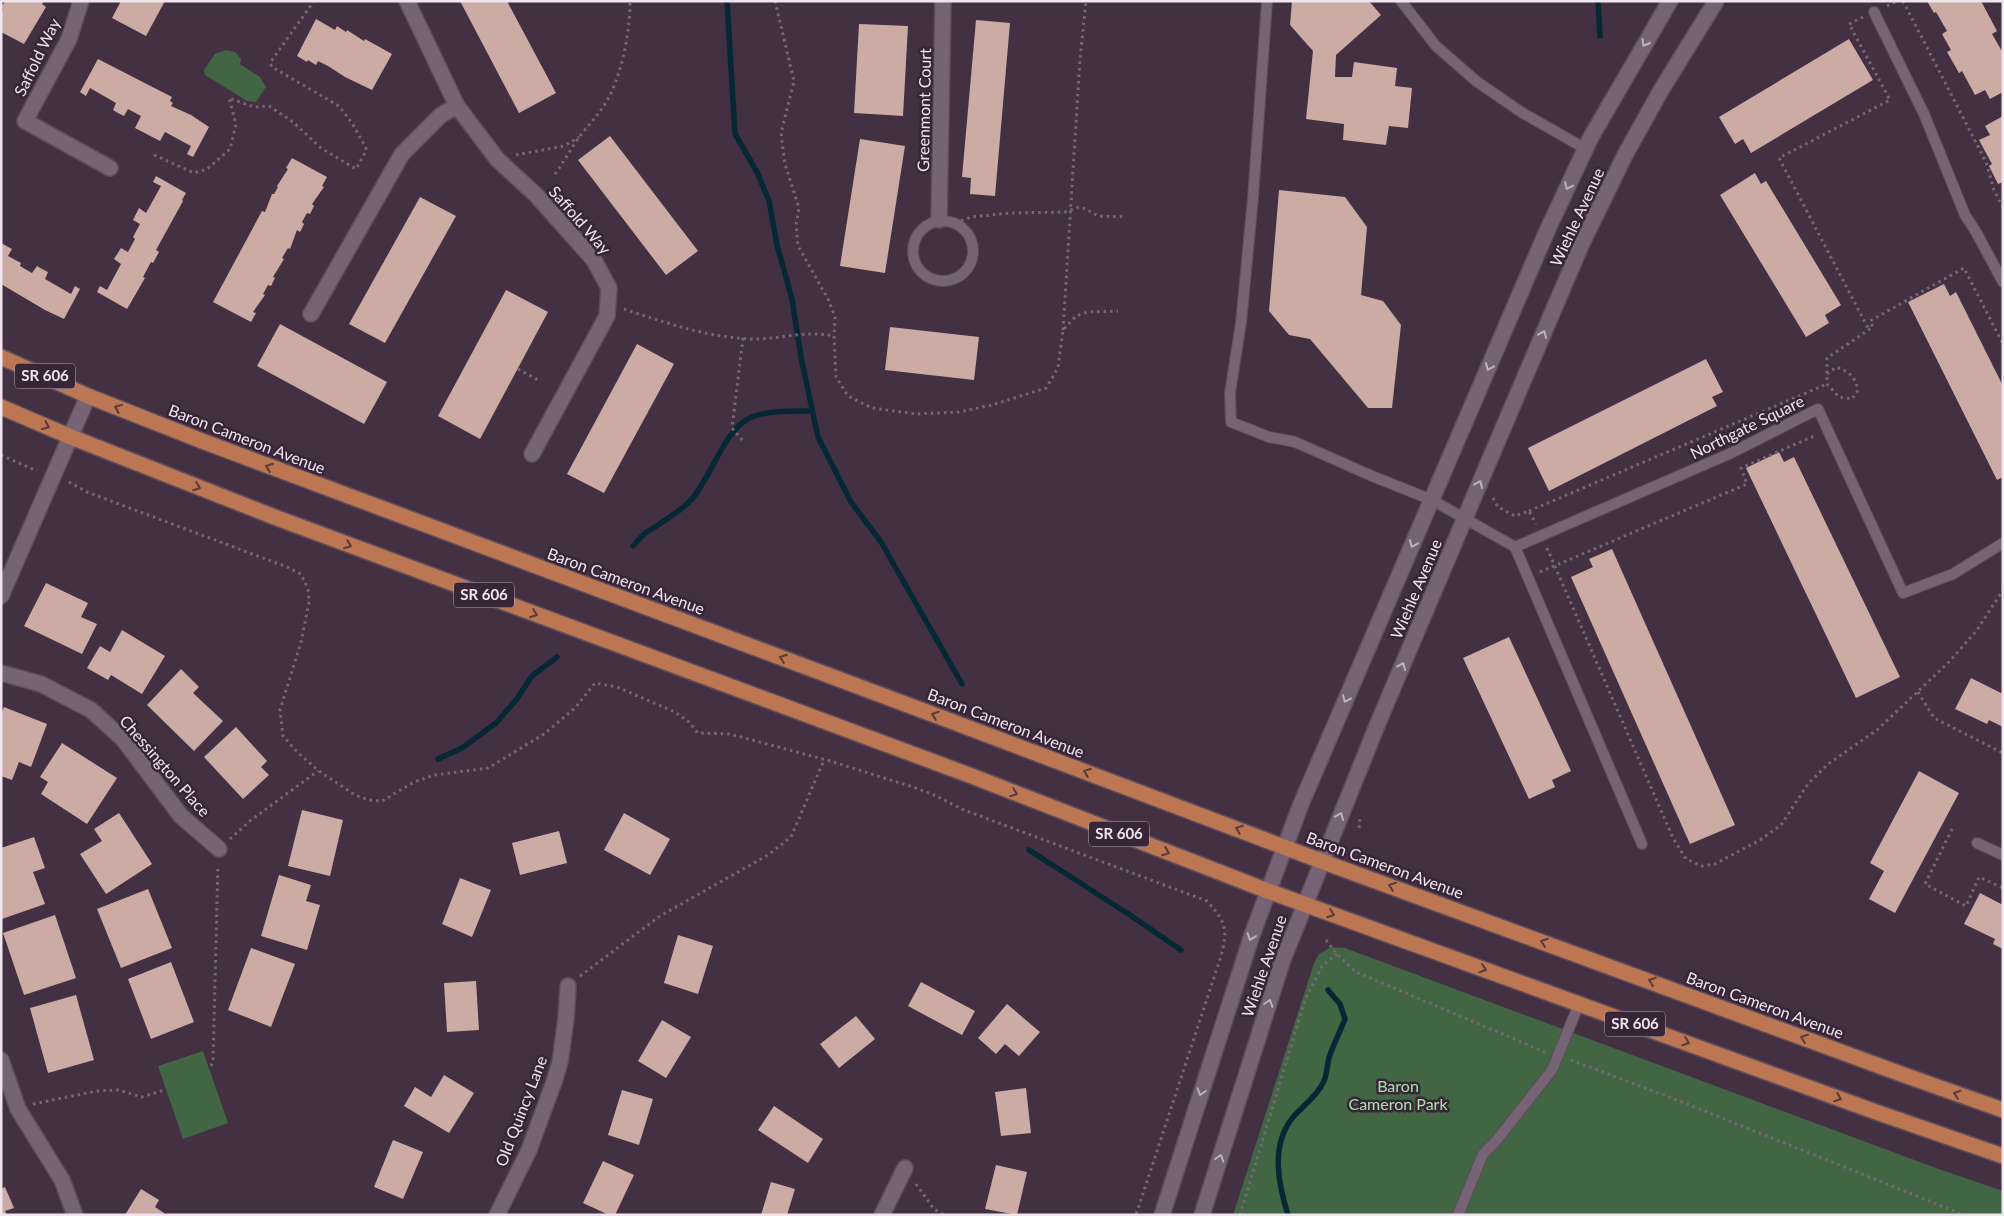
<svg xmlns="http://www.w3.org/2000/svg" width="2004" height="1216" viewBox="0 0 2004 1216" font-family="Lato,sans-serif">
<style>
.green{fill:#426543}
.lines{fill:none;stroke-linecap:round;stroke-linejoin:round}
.stream{stroke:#062835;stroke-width:5.5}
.building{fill:#ccaba5}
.lane-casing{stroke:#5d4d5c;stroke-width:12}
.street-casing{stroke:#5d4d5c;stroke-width:18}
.secondary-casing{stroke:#5d4d5c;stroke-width:18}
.primary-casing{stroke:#5d4d5c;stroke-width:18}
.path{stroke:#786877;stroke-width:3;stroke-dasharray:2.5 4;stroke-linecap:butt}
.lane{stroke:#776376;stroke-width:10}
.street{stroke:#776376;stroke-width:15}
.secondary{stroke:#776376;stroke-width:15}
.primary{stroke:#bc7651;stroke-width:15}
.oneway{stroke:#c0b1bf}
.oneway2{stroke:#593a3e}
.labels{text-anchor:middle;stroke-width:5;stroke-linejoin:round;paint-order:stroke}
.shield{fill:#382638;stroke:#baacb9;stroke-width:1}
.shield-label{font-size:15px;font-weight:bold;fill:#f1e5f0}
.street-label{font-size:16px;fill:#f1e5f0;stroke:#382638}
.park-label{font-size:16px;fill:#a6e4a6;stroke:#382638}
</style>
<rect width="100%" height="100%" fill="#433042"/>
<g class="green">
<path d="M226,50L235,52L241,59L240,64L260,77L266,87L256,102L247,101L205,75L204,70L215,54Z"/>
<path d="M1331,947L1345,948L1936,1168L2003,1191V1215H1233L1314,963L1319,954Z"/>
<path d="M203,1051L228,1123L183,1139L158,1066Z"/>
</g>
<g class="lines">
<g class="stream">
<path d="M727,1L735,134L757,172L769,201L777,245L792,299L801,357L818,437L851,502L881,542L962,684"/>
<path d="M1598,1L1600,36"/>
<path d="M633,546C638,541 643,533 650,530C664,521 678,513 690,501C711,479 723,432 748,419C763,410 794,411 812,411"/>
<path d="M438,759L462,748L496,723L516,700L532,676L557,657"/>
<path d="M1029,850L1130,915L1181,950"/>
<path d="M1288,1215C1278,1183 1270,1144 1294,1116C1304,1105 1318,1095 1324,1081C1327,1074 1327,1065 1329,1058C1333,1045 1340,1032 1345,1019L1340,1004L1328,990"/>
</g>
</g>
<g class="building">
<path d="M5,1H44L42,4L46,7L24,44L1,32V13L3,9L1,8Z"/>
<path d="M121,1H165L146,36L112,18Z"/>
<path d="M460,1H507L556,93L519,113Z"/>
<path d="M1292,1H1369L1381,15L1336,55L1335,77H1352L1354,62L1397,68L1395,86L1412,88L1408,128L1389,126L1386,145L1343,140L1344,124L1306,119L1313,51L1290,25Z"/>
<path d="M1927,1H1981L1997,31L1992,34L2003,53V92L1990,99L1985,90L1975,95L1962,71L1959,73L1947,52L1951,50L1942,34L1947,31L1936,12L1934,13Z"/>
<path d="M316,19L335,30L337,26L346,32L347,30L364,41L365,39L392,54L372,90L345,77L328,66L318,61L316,65L308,60L307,62L297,56Z"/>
<path d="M976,20L1010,23L995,196L970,194L971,178L962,177Z"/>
<path d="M859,24L908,26L903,116L854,113Z"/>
<path d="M1849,39L1873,80L1751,153L1743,139L1735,144L1719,117Z"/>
<path d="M98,59L172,97L170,101L173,103L171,106L191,115L209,127L193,157L187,154L191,146L165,132L160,141L135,128L141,116L128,109L124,116L118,113L113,110L116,103L90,88L86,96L80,92Z"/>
<path d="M2003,116V182L1998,184L1989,166L1992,164L1979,140L1990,135L1985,126Z"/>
<path d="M610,136L698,251L666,275L578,160Z"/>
<path d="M860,139L905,146L885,273L840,266Z"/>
<path d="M292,158L327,177L322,186L324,187L312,204L314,206L310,214L307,213L302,222L304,224L300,232L297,230L290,249L288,248L282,258L284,259L273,277L275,278L271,286L268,285L263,294L265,295L253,312L256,313L251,322L213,302L262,211L265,212L272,194H274L278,187L277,186L288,169L286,168Z"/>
<path d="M1755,173L1761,184L1766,181L1841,305L1825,315L1829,323L1806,337L1720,195Z"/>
<path d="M156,176L186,193L182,200L183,201L156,250L159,252L153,263L151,262L143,277L145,278L127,309L97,292L100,286L107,290L121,264L114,259L121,248L128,252L135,239L133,237L140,224L133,220L139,208L146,213L161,186L153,182Z"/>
<path d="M1279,190L1345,197L1367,227L1361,295L1383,301L1401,325L1392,408H1368L1310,339L1289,335L1269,311Z"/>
<path d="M420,197L456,216L385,343L349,324Z"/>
<path d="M1,243L12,249L8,256L21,263L20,266L32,273L37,266L42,269L48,272L45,279L71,294L75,286L80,289L64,319L45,310L1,284Z"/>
<path d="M1944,284L1950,296L1956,292L2003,386V477L1997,480L1908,302Z"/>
<path d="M506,290L548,312L480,439L438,416Z"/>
<path d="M280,324L387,382L364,424L257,366Z"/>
<path d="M890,327L979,337L974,380L885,370Z"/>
<path d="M637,344L674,364L604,493L567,474Z"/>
<path d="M1706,359L1723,392L1712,397L1717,406L1549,491L1528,448Z"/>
<path d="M1779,452L1784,462L1794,457L1900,677L1856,698L1746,468Z"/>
<path d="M1612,549L1735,825L1690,844L1571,577L1593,567L1589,559Z"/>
<path d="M46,583L88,603L81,617L97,624L82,654L24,626Z"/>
<path d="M122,630L165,656L142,694L111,675L108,680L87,668L100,646L110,652Z"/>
<path d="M1509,637L1571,771L1552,780L1555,787L1529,799L1463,658Z"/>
<path d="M181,669L199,687L193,693L223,721L194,751L147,705Z"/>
<path d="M1971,678L2003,694V727L1989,720L1987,724L1955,709Z"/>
<path d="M4,707L47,724L31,767L19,762L12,780L1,776V714Z"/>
<path d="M236,727L267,761L261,767L269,775L243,799L204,757Z"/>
<path d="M62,743L117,778L87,824L41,794L48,782L40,777Z"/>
<path d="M1919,771L1959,793L1895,913L1869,899L1884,871L1870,863Z"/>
<path d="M302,810L343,820L330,876L288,866Z"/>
<path d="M119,813L152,864L106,894L80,854L102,841L94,829Z"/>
<path d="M624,813L670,839L650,875L604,850Z"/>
<path d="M559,831L567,863L520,875L512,843Z"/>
<path d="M34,837L45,868L33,872L45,904L2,919L1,848Z"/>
<path d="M279,875L311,885L306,901L320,905L307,950L261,936Z"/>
<path d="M460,878L491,890L472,937L442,924Z"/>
<path d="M148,889L172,948L121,968L97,909Z"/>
<path d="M1980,893L2003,905V949L1993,944L1995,939L1964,924Z"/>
<path d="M55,915L76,978L24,995L3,933Z"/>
<path d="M678,935L713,946L698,994L664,983Z"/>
<path d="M251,948L295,964L271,1027L228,1010Z"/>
<path d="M171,962L194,1022L151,1039L128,979Z"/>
<path d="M476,981L479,1030L447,1032L444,983Z"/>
<path d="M921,982L975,1011L962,1035L908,1006Z"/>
<path d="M76,995L94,1060L48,1073L30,1008Z"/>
<path d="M1007,1004L1040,1032L1019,1056L1005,1044L996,1054L978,1038Z"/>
<path d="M856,1016L875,1039L839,1068L820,1044Z"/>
<path d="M662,1020L691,1037L666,1078L638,1061Z"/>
<path d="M444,1075L474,1093L449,1133L404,1106L415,1087L431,1097Z"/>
<path d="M1026,1088L1031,1133L1001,1136L995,1092Z"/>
<path d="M622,1090L653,1099L639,1145L608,1135Z"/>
<path d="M774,1106L823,1139L808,1163L758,1130Z"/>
<path d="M393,1140L423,1152L403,1199L374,1187Z"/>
<path d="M603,1161L634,1175L615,1215H609L583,1203Z"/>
<path d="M996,1165L1027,1172L1017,1215L985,1209Z"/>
<path d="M771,1182L795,1189L787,1215H761Z"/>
<path d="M5,1187L14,1208L5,1211L7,1215H1V1189Z"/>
<path d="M141,1189L159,1200L155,1207L164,1213L163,1215H125Z"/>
</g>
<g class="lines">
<defs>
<g id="lane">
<path d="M1267,1L1253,198L1241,323L1230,393L1231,422L1269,437L1295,442L1372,476L1432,500L1515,547L1729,454L1818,409L1903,593L1953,574L2003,543"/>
<path d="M1401,1L1436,46L1476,81L1521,112L1586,149"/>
<path d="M1874,12L1924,114L1965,215L1976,232L2003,282"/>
<circle cx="943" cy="251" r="30"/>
<path d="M1515,547L1642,844"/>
<path d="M1977,843L2003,855"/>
<path d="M1458,1215L1483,1154L1496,1141L1552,1070L1579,1004"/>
</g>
<g id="street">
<path d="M81,1L69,39L25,121L110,168"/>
<path d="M407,1L457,106L497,159L536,195L594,260L609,288L607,316L532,454"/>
<path d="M939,220L943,1"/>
<path d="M311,314L402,154L441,115L457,106"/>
<path d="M1,596L88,396"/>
<path d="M1,673L41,684L91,710L123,739L181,816L219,849"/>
<path d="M1,1060L18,1109L62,1180L75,1215"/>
<path d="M497,1215L529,1150L554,1082L560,1062L566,1019L568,986"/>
<path d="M882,1215L905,1168"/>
</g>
<g id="secondary">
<path d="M1162,1215L1252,935L1301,804L1547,231L1591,137L1670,1"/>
<path d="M1202,1215L1282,962L1378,723L1498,440L1582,243L1625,155L1660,92L1716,1"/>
</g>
<g id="primary">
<path d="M1,357L88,396L202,441L948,720L1321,861L1904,1075L2003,1110"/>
<path d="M1,407L71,437L277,518L969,775L1268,891L1876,1112L2003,1156"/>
</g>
</defs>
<use href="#lane" class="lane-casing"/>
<use href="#street" class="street-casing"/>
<use href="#secondary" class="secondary-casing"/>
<use href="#primary" class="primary-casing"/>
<g class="path">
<path d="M775,1L794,81L781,133L785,164L799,208L796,225L798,246L828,299L835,317L834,336L836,377L848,396L872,408L916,414L959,412L992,405L1046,388L1058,368L1063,330L1076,316L1088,312L1118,311"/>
<path d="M1903,1L1986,162L1994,190L2003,208"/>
<path d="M1887,6L1897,1"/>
<path d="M1863,17L1849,24L1890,100L1779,158L1869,330"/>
<path d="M154,155L194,173L207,169L230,149L236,124L229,98L254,107L269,106L293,122L321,148L356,169L366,151V148L352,123L339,106L272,67L270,63L314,1"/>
<path d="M516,155L564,146L579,137"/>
<path d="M555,174C564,162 571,148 580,136C591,122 602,111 610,95C623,68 630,31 630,1"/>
<path d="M955,223L971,217L1010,213L1065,212L1079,207L1086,209L1098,216L1126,217"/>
<path d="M624,309C666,323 709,338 754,339C781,339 807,330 834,336"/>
<path d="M1063,330L1080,59L1086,1"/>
<path d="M743,338L732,428L743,441"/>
<path d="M518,369L538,380"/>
<path d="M1827,374L1836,367C1849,372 1855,376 1858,390L1852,399L1839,397L1827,384V358L1873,327L1870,321L1964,268L2003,344"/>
<path d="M1,455L37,471"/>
<path d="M69,482L87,492L287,567L301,574L308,589L309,602L301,642L280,710L283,736L297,752L319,771L355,795L369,800L382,801L414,782L435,775L488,768L544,734L575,708L595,683L617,687L675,712L689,722L698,733L730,734L830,761L913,787L934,795L964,810L1207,901C1226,922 1228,929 1221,956L1136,1215"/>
<path d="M1493,498L1498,507L1515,516L1529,511L1536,524"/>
<path d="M1529,511L1827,384"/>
<path d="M1547,548L1673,838L1686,859L1702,866L1715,864L1760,840L1781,825L1808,784L1828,764L1877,730L1949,662L1977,630L2003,590"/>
<path d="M1540,572L1747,484L1741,468L1814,436"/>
<path d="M1918,692L1934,718L2003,753"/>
<path d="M1359,828L1360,817"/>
<path d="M1952,829L1925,884L1966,906L1979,877L2003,888"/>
<path d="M230,839L251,820L318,771"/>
<path d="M1326,940L1337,954L1356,972L1545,1052"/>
<path d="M580,976L660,916L768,855L791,837L824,760"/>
<path d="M1571,1060L1682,1102L1964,1215"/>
<path d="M211,1066L213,1061L218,865"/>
<path d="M33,1104L97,1091L118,1090L142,1097L164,1090"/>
<path d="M916,1184L933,1208L944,1215"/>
<path d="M1240,1215L1305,1000L1322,966L1337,954"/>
</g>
<use href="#lane" class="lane"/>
<use href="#street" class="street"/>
<use href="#secondary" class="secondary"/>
<use href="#primary" class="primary"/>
</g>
<defs><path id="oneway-chevron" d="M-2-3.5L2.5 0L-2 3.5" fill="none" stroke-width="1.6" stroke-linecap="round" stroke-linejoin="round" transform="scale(1.25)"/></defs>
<g class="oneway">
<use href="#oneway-chevron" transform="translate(1645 43) rotate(120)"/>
<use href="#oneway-chevron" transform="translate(1568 186) rotate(115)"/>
<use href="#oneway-chevron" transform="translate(1543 334) rotate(-67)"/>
<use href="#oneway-chevron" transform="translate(1489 367) rotate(113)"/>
<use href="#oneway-chevron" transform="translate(1479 484) rotate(-67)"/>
<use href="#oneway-chevron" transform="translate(1413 544) rotate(113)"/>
<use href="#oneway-chevron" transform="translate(1402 666) rotate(-67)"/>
<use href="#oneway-chevron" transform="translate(1346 699) rotate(114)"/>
<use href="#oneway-chevron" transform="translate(1340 816) rotate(-68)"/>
<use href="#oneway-chevron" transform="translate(1251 937) rotate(109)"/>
<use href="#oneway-chevron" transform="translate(1269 1003) rotate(-72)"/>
<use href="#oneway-chevron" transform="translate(1201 1092) rotate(108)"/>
<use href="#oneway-chevron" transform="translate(1220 1158) rotate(-72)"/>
</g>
<g class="oneway2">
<use href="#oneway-chevron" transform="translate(118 408) rotate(-158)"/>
<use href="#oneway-chevron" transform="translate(46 426) rotate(24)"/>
<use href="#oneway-chevron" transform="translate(269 467) rotate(-159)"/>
<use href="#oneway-chevron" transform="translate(197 487) rotate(21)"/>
<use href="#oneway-chevron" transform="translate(348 545) rotate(21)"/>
<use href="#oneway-chevron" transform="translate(534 614) rotate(20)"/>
<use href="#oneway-chevron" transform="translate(783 658) rotate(-160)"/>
<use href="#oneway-chevron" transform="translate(935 715) rotate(-160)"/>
<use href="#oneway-chevron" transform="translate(1087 772) rotate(-159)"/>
<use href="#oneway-chevron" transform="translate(1014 793) rotate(21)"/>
<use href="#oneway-chevron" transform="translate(1239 829) rotate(-159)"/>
<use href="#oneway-chevron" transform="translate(1166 852) rotate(21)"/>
<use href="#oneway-chevron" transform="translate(1392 886) rotate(-160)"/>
<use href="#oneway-chevron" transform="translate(1331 914) rotate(20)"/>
<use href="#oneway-chevron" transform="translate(1544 942) rotate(-160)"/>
<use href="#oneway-chevron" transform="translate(1483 969) rotate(20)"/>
<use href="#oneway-chevron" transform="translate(1652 981) rotate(-160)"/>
<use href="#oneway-chevron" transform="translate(1804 1038) rotate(-159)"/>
<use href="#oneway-chevron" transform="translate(1686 1042) rotate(20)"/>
<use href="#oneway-chevron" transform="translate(1957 1094) rotate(-161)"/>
<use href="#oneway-chevron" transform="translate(1838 1098) rotate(21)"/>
</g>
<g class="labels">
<g class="shield">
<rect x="15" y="363.5" width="60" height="25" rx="4"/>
<rect x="454" y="582.5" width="60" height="25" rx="4"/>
<rect x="1089" y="821.5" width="60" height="25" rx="4"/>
<rect x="1605" y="1011.5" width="60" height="25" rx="4"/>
</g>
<g class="shield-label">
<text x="45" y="381">SR 606</text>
<text x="484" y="600">SR 606</text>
<text x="1119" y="839">SR 606</text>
<text x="1635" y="1029">SR 606</text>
</g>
<g class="street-label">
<text transform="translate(37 57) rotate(-64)" y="6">Saffold Way</text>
<text transform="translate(924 110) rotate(-89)" y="6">Greenmont Court</text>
<text transform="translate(1577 217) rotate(-65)" y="6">Wiehle Avenue</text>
<text transform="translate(580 220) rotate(49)" y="6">Saffold Way</text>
<text transform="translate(1747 427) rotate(-26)" y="6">Northgate Square</text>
<text transform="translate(247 439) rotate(21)" y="6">Baron Cameron Avenue</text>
<text transform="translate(626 581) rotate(20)" y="6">Baron Cameron Avenue</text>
<text transform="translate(1416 589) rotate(-67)" y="6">Wiehle Avenue</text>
<text transform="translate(1006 723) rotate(21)" y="6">Baron Cameron Avenue</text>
<text transform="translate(165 766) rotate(49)" y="6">Chessington Place</text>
<text transform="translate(1385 865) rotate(20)" y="6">Baron Cameron Avenue</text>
<text transform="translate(1264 966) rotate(-71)" y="6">Wiehle Avenue</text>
<text transform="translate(1765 1005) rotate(20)" y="6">Baron Cameron Avenue</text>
<text transform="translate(521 1111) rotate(-69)" y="6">Old Quincy Lane</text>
</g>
<g class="park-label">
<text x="1398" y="1092">Baron<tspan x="1398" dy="18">Cameron Park</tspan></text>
</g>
</g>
<rect width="2004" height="1216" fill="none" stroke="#f1e5f0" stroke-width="5"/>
</svg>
